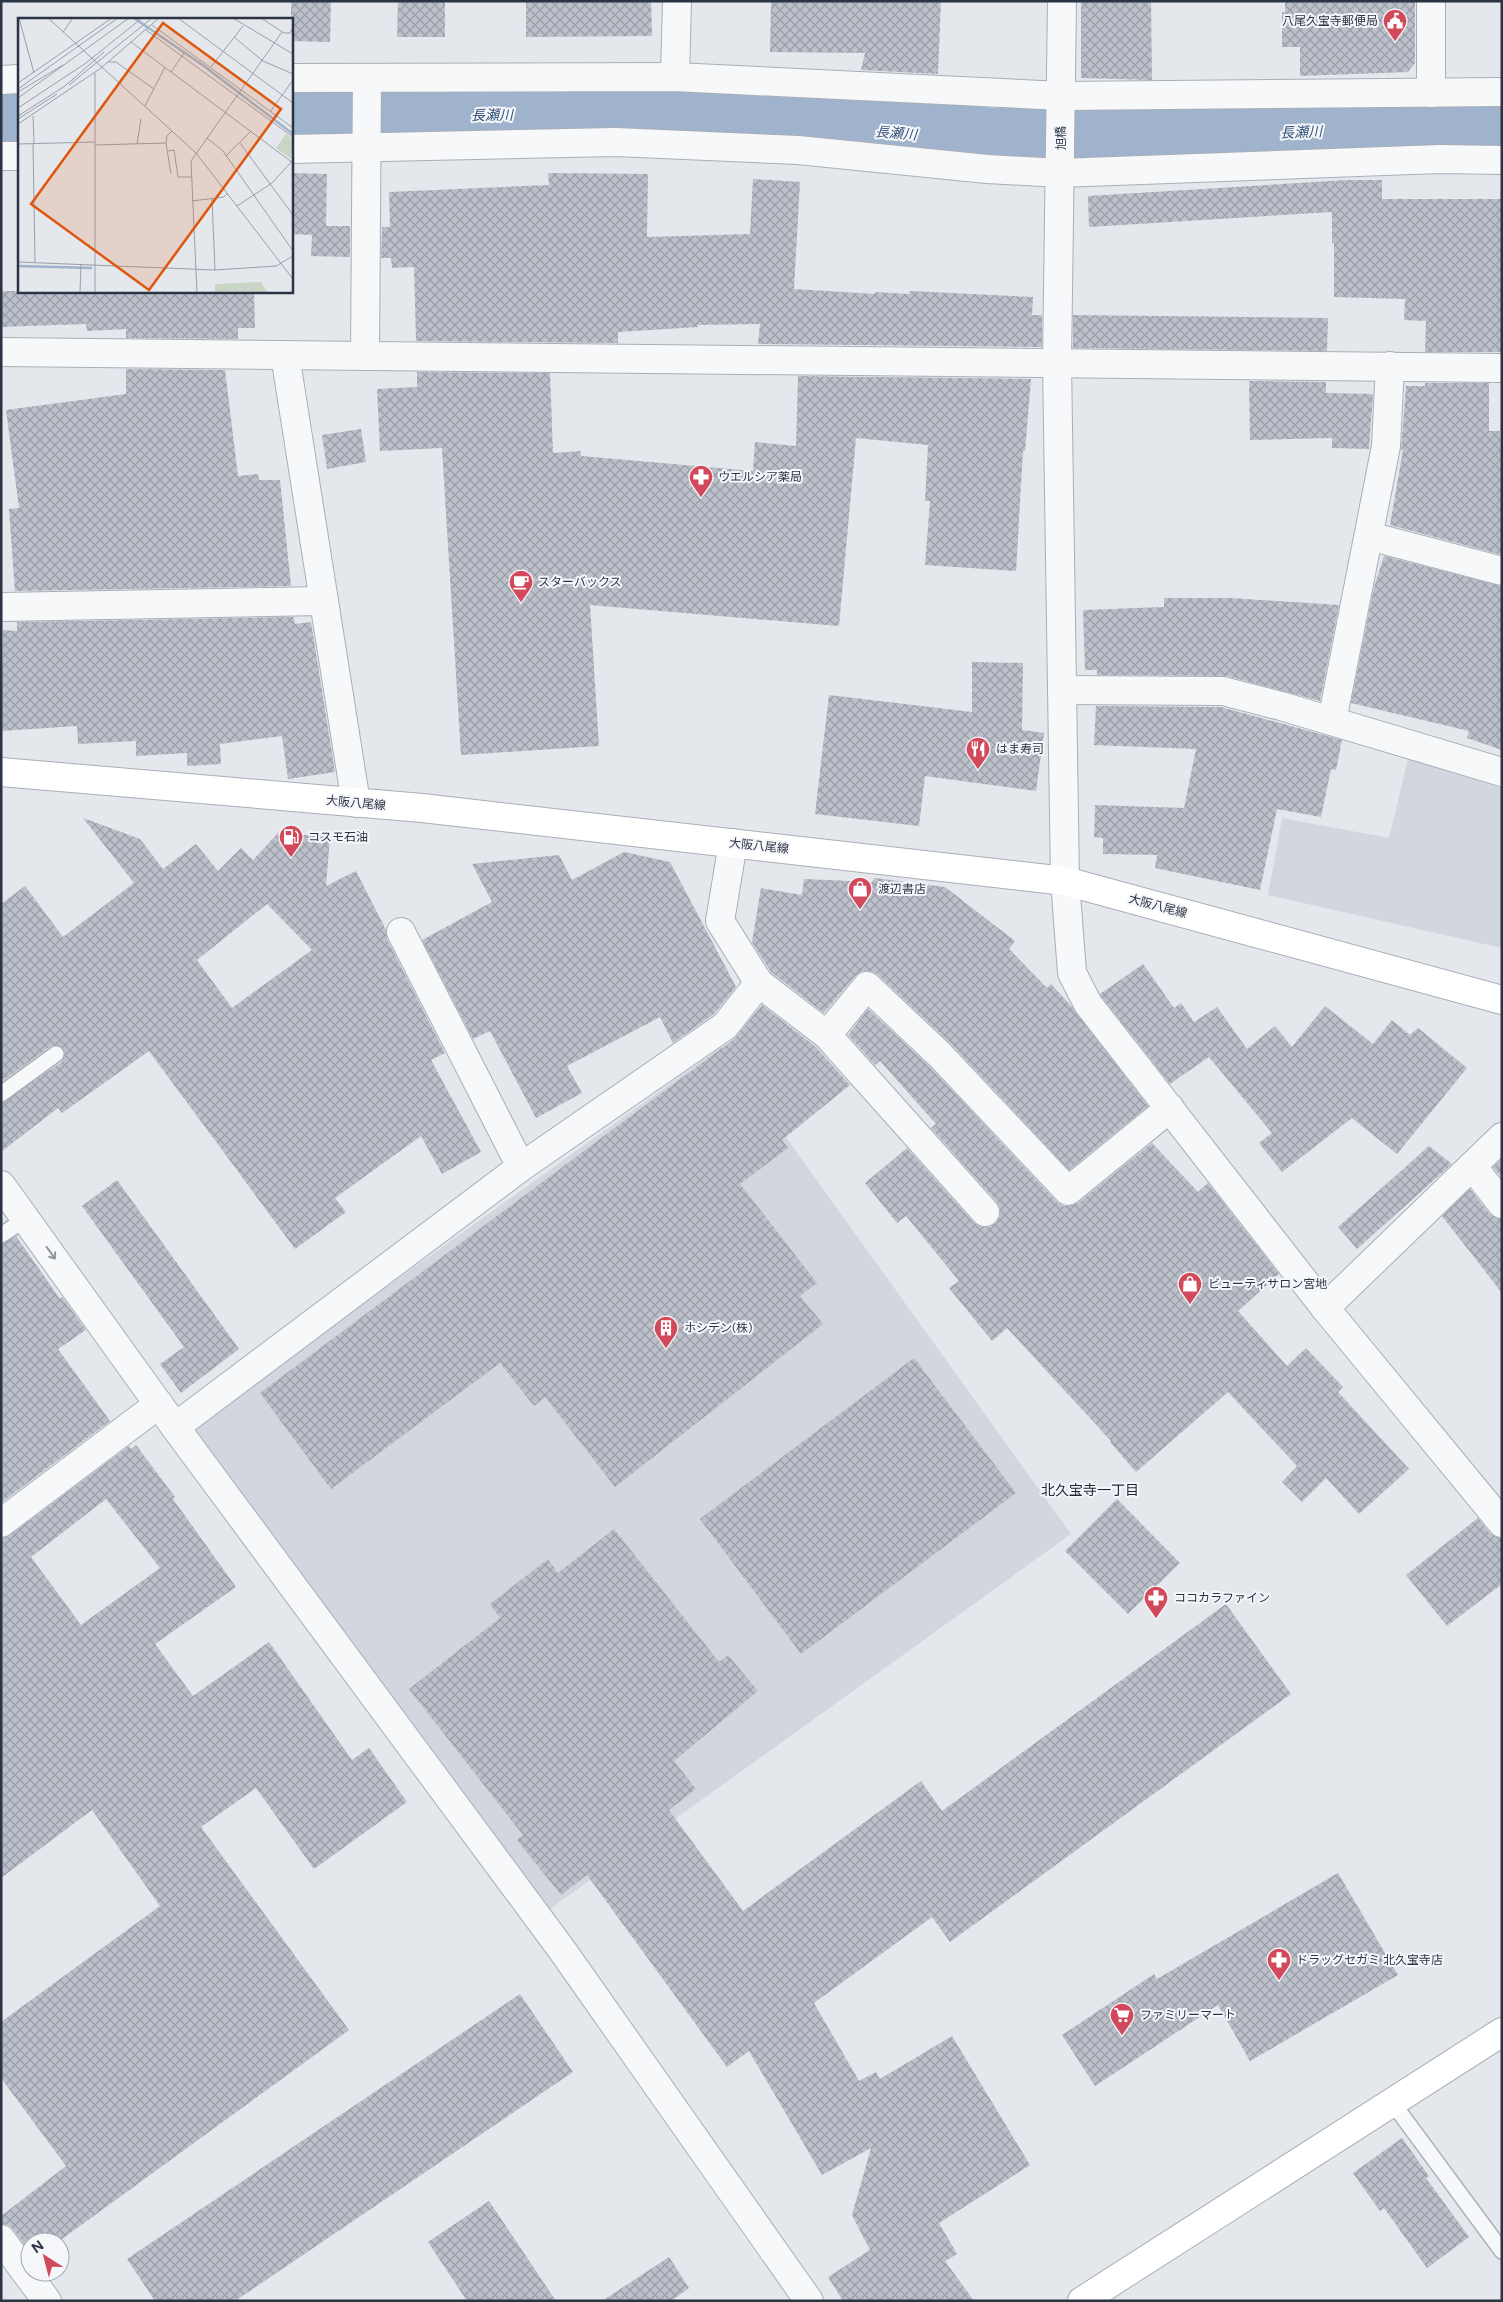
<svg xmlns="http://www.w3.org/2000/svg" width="1503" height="2302" viewBox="0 0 1503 2302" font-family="Figtree,'Noto Sans JP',sans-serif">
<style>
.built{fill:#d2d6de}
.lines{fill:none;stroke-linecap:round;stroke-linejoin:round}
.river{stroke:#9fb4cc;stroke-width:68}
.building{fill:url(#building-cross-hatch);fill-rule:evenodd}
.lane-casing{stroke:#a9aeb7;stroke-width:18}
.street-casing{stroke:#a9aeb7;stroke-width:30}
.secondary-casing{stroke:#a9aeb7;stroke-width:30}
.lane{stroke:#f7f8fa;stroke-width:15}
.street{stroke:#f7f8fa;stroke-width:28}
.secondary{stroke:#fff;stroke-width:28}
.oneway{stroke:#9196a0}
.labels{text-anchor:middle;stroke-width:4;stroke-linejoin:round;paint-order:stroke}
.poi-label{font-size:12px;fill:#2b3445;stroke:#f4f6f9;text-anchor:start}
.street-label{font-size:12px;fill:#2b3445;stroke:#f4f6f9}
.water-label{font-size:14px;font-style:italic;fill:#34527a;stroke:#f4f6f9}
.neighbourhood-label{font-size:14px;fill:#1d2536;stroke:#f4f6f9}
.inset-river{fill:none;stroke:#9fb4cc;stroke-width:2.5}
.inset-road{fill:none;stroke:#9a9fa9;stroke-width:1}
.view{fill:#df570f;fill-opacity:0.15;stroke:#df570f;stroke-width:2.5}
.inset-edge{fill:none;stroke:#2b3445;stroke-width:2.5}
</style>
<defs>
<pattern id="building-cross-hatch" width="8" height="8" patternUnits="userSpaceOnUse" patternTransform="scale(1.25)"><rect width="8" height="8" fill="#bbc0ca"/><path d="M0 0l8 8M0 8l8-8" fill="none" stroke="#989da6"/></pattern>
</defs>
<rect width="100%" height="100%" fill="#e4e7ec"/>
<g class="built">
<path d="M1408,759L1502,785V948L1268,895L1282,818L1389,838Z"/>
<path d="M721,1047L1071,1534L543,1914L193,1426Z"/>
</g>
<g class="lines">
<g class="river">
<path d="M291,119L605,114L752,119L995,142L1088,137L1396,129L1502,134"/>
<path d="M1,124L19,123"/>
</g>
</g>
<g class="building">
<path d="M291,1H331L330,42L291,41Z"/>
<path d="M398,1H445V37H397Z"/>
<path d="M526,1H651L652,36L526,37Z"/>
<path d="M771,1H941L938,74L861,70L865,53L770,52Z"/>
<path d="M1081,1H1151L1152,80L1081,78Z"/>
<path d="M1285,1H1415V63L1408,72L1300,76V47H1282V12H1285Z"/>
<path d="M291,173L327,174L326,226H350V257L311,256L312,235L291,234Z"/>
<path d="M548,173L648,174L647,237L750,234L753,179L800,182L794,289L875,294V292L909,294L910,291L1033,297L1032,315H1042V347L758,344L760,324L697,325L698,327L618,332V343L416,341L414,267L392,268L391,258H381L382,227H390L389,192L549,185Z"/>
<path d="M1347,180H1382V199H1502V352H1425L1426,321L1404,320L1405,299L1334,297V243H1332V212L1089,227L1088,196Z"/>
<path d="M1,291H254L255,328H238V339L126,338V329L87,331L86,324L1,327Z"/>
<path d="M1073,315L1328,318L1327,351L1073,348Z"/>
<path d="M126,369L225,370L238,476L258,474L259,480H280L291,586L15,591L9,509L19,508L6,410L126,394Z"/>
<path d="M417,372L550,373L553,453L581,451V456L753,471L755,442L796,446L798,376L1031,379L1025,451H1023L1016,571L925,565L930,501H925L928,445L856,438L839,626L590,605L599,746L461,755L442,448L380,451L377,389L417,387Z"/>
<path d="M1249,381L1326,382V393L1373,394L1369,449L1332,448V438L1250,440Z"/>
<path d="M1425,383H1489V431H1500L1502,555L1390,525L1403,450H1401L1406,386H1425Z"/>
<path d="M361,429L366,462L327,469L322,435Z"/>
<path d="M1384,556L1502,586V750L1467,738L1469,731L1351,703L1374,587Z"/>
<path d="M1164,598H1231L1339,605L1320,701L1227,676L1097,675V670H1085L1083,610L1164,607Z"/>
<path d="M294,617L295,624L311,622L335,772L288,779L282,736L220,744L221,764L187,766V753L136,756V741L78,744L77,726L1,731L3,630L17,631V622Z"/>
<path d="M972,662L1023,663L1022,730L1044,733L1036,791L925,776L919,826L815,814L829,695L972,712Z"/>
<path d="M1096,706L1221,707L1342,740L1336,770L1331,769L1321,817L1277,809L1260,890L1155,868L1157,855L1103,854V838L1094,837L1095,805L1184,808L1196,749L1094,745Z"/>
<path d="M83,818L140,839L163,869L196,844L218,871L241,848L253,860L278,833L330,837L326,886L356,871L386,930L387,939L445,1053L431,1060L481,1152L442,1174L421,1136L335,1198L346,1212L295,1249L149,1051L62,1113L58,1108L1,1152V1103L62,1062L65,1054L60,1046H51L1,1082V904L25,886L63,937L134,883ZM267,904L312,950L232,1008L197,960Z"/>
<path d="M624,852L670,862L736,987L714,1014L673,1043L660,1017L567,1066L582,1093L536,1118L490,1031L473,1039L422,940L492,902L472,864L559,855L572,880Z"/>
<path d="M875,878L945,887L1015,941L1009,949L1047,988L1051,984L1073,1008L1148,1106L1069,1170L951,1044L877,974L870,971H862L855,976L824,1013L771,972L752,942L761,888L802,895L804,879L872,882Z"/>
<path d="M1143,964L1174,1008L1181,1003L1194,1022L1217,1007L1247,1049L1275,1026L1292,1047L1325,1006L1373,1044L1392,1020L1410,1035L1418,1028L1467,1068L1397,1154L1352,1118L1282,1172L1259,1143L1272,1133L1209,1057L1170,1084L1101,996L1100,994Z"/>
<path d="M762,1005L816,1047L850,1085L782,1140L788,1148L740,1184L817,1283L800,1296L823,1324L615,1487L545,1397L534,1406L500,1363L331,1489L260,1393L734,1039Z"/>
<path d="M868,1009L929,1066L1057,1202L1063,1206H1070L1078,1203L1152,1143L1198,1192L1208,1183L1279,1274L1238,1311L1287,1366L1306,1348L1343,1387L1338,1392L1409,1469L1359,1514L1326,1478L1302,1502L1282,1482L1297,1466L1228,1392L1136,1472L1110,1442L1111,1441L1007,1328L992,1341L949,1288L959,1281L906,1216L897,1223L865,1183L907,1148L974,1223L981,1227H989L996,1223L1000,1216V1208L997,1202L931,1128L936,1124L880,1061L875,1065L848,1035Z"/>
<path d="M1429,1146L1452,1164L1357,1249L1338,1227Z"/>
<path d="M1502,1159V1178L1493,1167Z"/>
<path d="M117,1180L239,1349L181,1393L160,1364L184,1347L82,1206Z"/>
<path d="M1470,1189L1490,1214L1502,1219V1293L1442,1216Z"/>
<path d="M16,1236L60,1299L62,1297L86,1330L58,1349L110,1421L1,1503V1244Z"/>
<path d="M914,1358L1016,1493L801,1654L700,1519Z"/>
<path d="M136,1445L175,1497L173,1499L236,1587L155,1644L193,1696L269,1642L352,1760L369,1748L407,1802L314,1869L256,1788L201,1827L349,2030L58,2242H30V2252L13,2229L8,2225L1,2224V2216L66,2166L1,2078V2022L160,1906L92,1810L1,1878V1538L10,1535L129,1446L131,1449ZM106,1499L160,1568L81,1625L31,1557Z"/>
<path d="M1117,1499L1180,1563L1128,1614L1065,1551Z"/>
<path d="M1478,1518L1490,1533L1502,1538V1584L1447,1626L1406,1575Z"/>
<path d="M614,1529L719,1662L728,1655L758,1691L674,1761L696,1789L669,1810L743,1911L921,1781L942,1811L1226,1604L1291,1694L950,1942L932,1917L814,2003L859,2081L876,2072L880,2079L952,2036L1030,2165L939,2223L957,2254L945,2261L974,2301H843L828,2277L870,2250L852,2215L871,2148L822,2175L749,2051L727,2067L587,1875L561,1895L517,1840L523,1835L409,1689L500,1618L490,1604L548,1559L558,1573Z"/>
<path d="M1338,1873L1398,1975L1250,2061L1218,2005L1095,2086L1062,2035L1154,1974L1157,1979Z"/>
<path d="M520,1994L573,2072L235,2301H155L127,2259Z"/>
<path d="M1402,2138L1429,2176L1426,2178L1469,2237L1427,2268L1384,2208L1380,2211L1353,2173Z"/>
<path d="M489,2201L556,2301H467L428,2242Z"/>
<path d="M669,2257L689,2288L671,2301H602Z"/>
</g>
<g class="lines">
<defs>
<g id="lane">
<path d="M1,1094L56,1054"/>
<path d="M1,1235L26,1219"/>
<path d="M1392,2102L1502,2251"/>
</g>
<g id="street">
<path d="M1062,1L1057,362L1065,881L1072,973L1088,1004L1325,1308L1502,1523"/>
<path d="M675,77L677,1"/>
<path d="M291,78L675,77L1062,96L1502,92"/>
<path d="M1,80L19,79"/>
<path d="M1431,93V1"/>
<path d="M291,149L615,142L798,150L987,169L1060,173L1440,159L1502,160"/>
<path d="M1,156H19"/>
<path d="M1,352L1502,368"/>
<path d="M285,355L356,803"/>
<path d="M365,356L367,78"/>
<path d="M1369,536L1502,571"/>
<path d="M1,607L324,601"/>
<path d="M1062,690L1223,691L1281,706L1502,772"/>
<path d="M1332,721L1386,446L1390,366"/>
<path d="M733,843L720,921L759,983L827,1035L985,1212"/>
<path d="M401,932L521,1167"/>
<path d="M827,1035L867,986L940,1055L1068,1191L1170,1108"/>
<path d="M1472,1166L1502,1204"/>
<path d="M1,1185L175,1427L562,1950L809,2301"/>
<path d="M1325,1308L1502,1137"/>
<path d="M175,1427L521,1167L725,1026L759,983"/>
<path d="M1,1523L159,1404"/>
<path d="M1,2239L47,2301"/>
</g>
<g id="secondary">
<path d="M1,772L422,808L1065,881L1502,1000"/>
<path d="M1082,2301L1502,2032"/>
</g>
</defs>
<use href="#lane" class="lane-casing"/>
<use href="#street" class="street-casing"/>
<use href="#secondary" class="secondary-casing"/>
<use href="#lane" class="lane"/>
<use href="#street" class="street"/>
<use href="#secondary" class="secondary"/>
</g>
<defs><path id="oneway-shaft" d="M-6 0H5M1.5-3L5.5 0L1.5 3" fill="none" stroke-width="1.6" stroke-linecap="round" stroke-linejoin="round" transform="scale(1.25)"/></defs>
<use class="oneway" href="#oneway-shaft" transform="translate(51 1253) rotate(54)"/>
<defs>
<symbol id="civic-pin" viewBox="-11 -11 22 30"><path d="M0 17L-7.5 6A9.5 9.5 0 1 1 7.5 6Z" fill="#d1495b" stroke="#f4f6f9"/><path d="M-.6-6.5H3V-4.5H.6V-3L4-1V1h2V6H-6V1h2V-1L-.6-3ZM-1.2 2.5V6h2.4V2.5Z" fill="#fff"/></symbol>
<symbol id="pharmacy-pin" viewBox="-11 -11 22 30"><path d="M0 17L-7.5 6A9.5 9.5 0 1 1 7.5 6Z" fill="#d1495b" stroke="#f4f6f9"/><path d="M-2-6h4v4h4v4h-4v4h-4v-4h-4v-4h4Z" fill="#fff"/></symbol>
<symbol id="cafe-pin" viewBox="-11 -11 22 30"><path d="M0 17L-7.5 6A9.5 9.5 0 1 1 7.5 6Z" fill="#d1495b" stroke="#f4f6f9"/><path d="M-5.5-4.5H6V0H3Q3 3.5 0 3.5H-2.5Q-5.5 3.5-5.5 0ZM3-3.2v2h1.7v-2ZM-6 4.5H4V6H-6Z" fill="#fff"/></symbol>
<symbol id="restaurant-pin" viewBox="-11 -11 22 30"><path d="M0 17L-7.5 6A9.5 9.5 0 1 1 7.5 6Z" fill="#d1495b" stroke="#f4f6f9"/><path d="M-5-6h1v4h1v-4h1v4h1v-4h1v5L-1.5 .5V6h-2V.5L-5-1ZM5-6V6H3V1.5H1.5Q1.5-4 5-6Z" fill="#fff"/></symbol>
<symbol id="fuel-pin" viewBox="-11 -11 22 30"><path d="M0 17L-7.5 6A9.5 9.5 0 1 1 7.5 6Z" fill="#d1495b" stroke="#f4f6f9"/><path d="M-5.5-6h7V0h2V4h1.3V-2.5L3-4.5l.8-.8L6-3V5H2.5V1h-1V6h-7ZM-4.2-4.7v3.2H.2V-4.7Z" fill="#fff"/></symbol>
<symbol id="shop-pin" viewBox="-11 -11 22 30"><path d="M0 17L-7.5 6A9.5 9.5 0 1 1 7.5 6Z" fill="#d1495b" stroke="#f4f6f9"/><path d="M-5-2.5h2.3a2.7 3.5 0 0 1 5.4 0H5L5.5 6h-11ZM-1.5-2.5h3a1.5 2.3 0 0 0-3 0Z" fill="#fff"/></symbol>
<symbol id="building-pin" viewBox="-11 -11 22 30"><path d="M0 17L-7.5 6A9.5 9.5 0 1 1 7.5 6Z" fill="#d1495b" stroke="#f4f6f9"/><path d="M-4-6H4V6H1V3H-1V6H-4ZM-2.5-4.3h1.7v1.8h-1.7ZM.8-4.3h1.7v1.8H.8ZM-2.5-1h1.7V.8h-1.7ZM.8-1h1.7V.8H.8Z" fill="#fff"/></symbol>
<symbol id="supermarket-pin" viewBox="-11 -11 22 30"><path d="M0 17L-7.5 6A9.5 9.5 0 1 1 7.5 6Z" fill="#d1495b" stroke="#f4f6f9"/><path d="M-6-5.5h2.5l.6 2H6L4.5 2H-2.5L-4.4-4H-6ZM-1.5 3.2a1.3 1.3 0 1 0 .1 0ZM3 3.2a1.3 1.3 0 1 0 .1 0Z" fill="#fff"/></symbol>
</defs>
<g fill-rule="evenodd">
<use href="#civic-pin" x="1381" y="7" width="28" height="38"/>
<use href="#pharmacy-pin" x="687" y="463" width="28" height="38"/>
<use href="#cafe-pin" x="507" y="568" width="28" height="38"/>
<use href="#restaurant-pin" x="964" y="735" width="28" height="38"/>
<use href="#fuel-pin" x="277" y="823" width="28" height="38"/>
<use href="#shop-pin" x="846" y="875" width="28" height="38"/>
<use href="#shop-pin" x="1176" y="1270" width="28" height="38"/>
<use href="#building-pin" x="652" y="1314" width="28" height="38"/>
<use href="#pharmacy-pin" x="1142" y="1584" width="28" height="38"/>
<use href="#pharmacy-pin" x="1265" y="1946" width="28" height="38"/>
<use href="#supermarket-pin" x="1108" y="2001" width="28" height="38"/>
</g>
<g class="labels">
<g class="poi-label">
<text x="1378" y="25" text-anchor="end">八尾久宝寺郵便局</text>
<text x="718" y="481">ウエルシア薬局</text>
<text x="538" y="586">スターバックス</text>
<text x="996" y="753">はま寿司</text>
<text x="308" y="841">コスモ石油</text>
<text x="878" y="893">渡辺書店</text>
<text x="1208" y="1288">ビューティサロン宮地</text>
<text x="684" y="1332">ホシデン(株)</text>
<text x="1174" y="1602">ココカラファイン</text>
<text x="1296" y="1964">ドラッグセガミ 北久宝寺店</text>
<text x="1140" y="2019">ファミリーマート</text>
</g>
<g class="street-label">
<text transform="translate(1061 138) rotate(-90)" y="4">旭橋</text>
<text transform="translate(356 803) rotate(5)" y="4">大阪八尾線</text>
<text transform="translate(759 846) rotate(6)" y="4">大阪八尾線</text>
<text transform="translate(1158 906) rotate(15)" y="4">大阪八尾線</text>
</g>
<g class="water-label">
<text transform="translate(492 115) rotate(-1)" y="5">長瀬川</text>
<text transform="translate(1301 132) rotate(-2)" y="5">長瀬川</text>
<text transform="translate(896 133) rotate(5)" y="5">長瀬川</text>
</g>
<g class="neighbourhood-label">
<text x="1090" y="1495">北久宝寺一丁目</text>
</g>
</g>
<g transform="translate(18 18)">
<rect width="275" height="275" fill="#e4e7ec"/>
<path d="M268,116L275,121L273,141L258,130ZM243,264L250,275H197V266Z" fill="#c9d6c5"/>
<path class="inset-river" d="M116,0L186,48L275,116M0,248L74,250"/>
<path class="inset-road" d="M1,0L16,55M30,0L178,135L275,261M160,0L275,85M215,0L275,36M243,0L266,15H272L275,9M134,7L275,110M128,12L275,119M45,14L55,0M216,19L245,43L275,56M113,24L275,145M90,44H98L136,71M193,49L225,8M153,54L166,35M0,65L94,0M51,67L134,0M0,71L100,0M0,74L45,47M0,80L111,0M127,88L147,49M0,90L68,45L124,0M252,94L275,62M0,98L47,68L86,34M15,98L16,125M0,101L39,76M0,106L83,50L141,0M189,120L205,133L275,233M15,125L17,244M222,125L275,197M0,126L77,124M119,126L123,101M77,127L148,125M150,133L156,132L160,159H173M208,138L233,113M153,156L148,125L149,118L154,113M194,181L197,252M174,183L206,179L210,175M219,188L254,165L275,142M0,244L197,252L258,248L275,238M62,275L63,246M77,275V55M179,275L173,143L264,14"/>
<path class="view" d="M145,5L263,91L131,272L13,186Z"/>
<rect width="275" height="275" class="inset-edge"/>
</g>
<rect width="1503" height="2302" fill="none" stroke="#2b3445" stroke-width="5"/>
<g transform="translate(45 2257) rotate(324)"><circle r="24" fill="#f4f6f9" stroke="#a4a8b1"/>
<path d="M0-4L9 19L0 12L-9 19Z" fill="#d1495b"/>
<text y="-8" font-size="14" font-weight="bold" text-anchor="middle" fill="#2b3445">N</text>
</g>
</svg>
